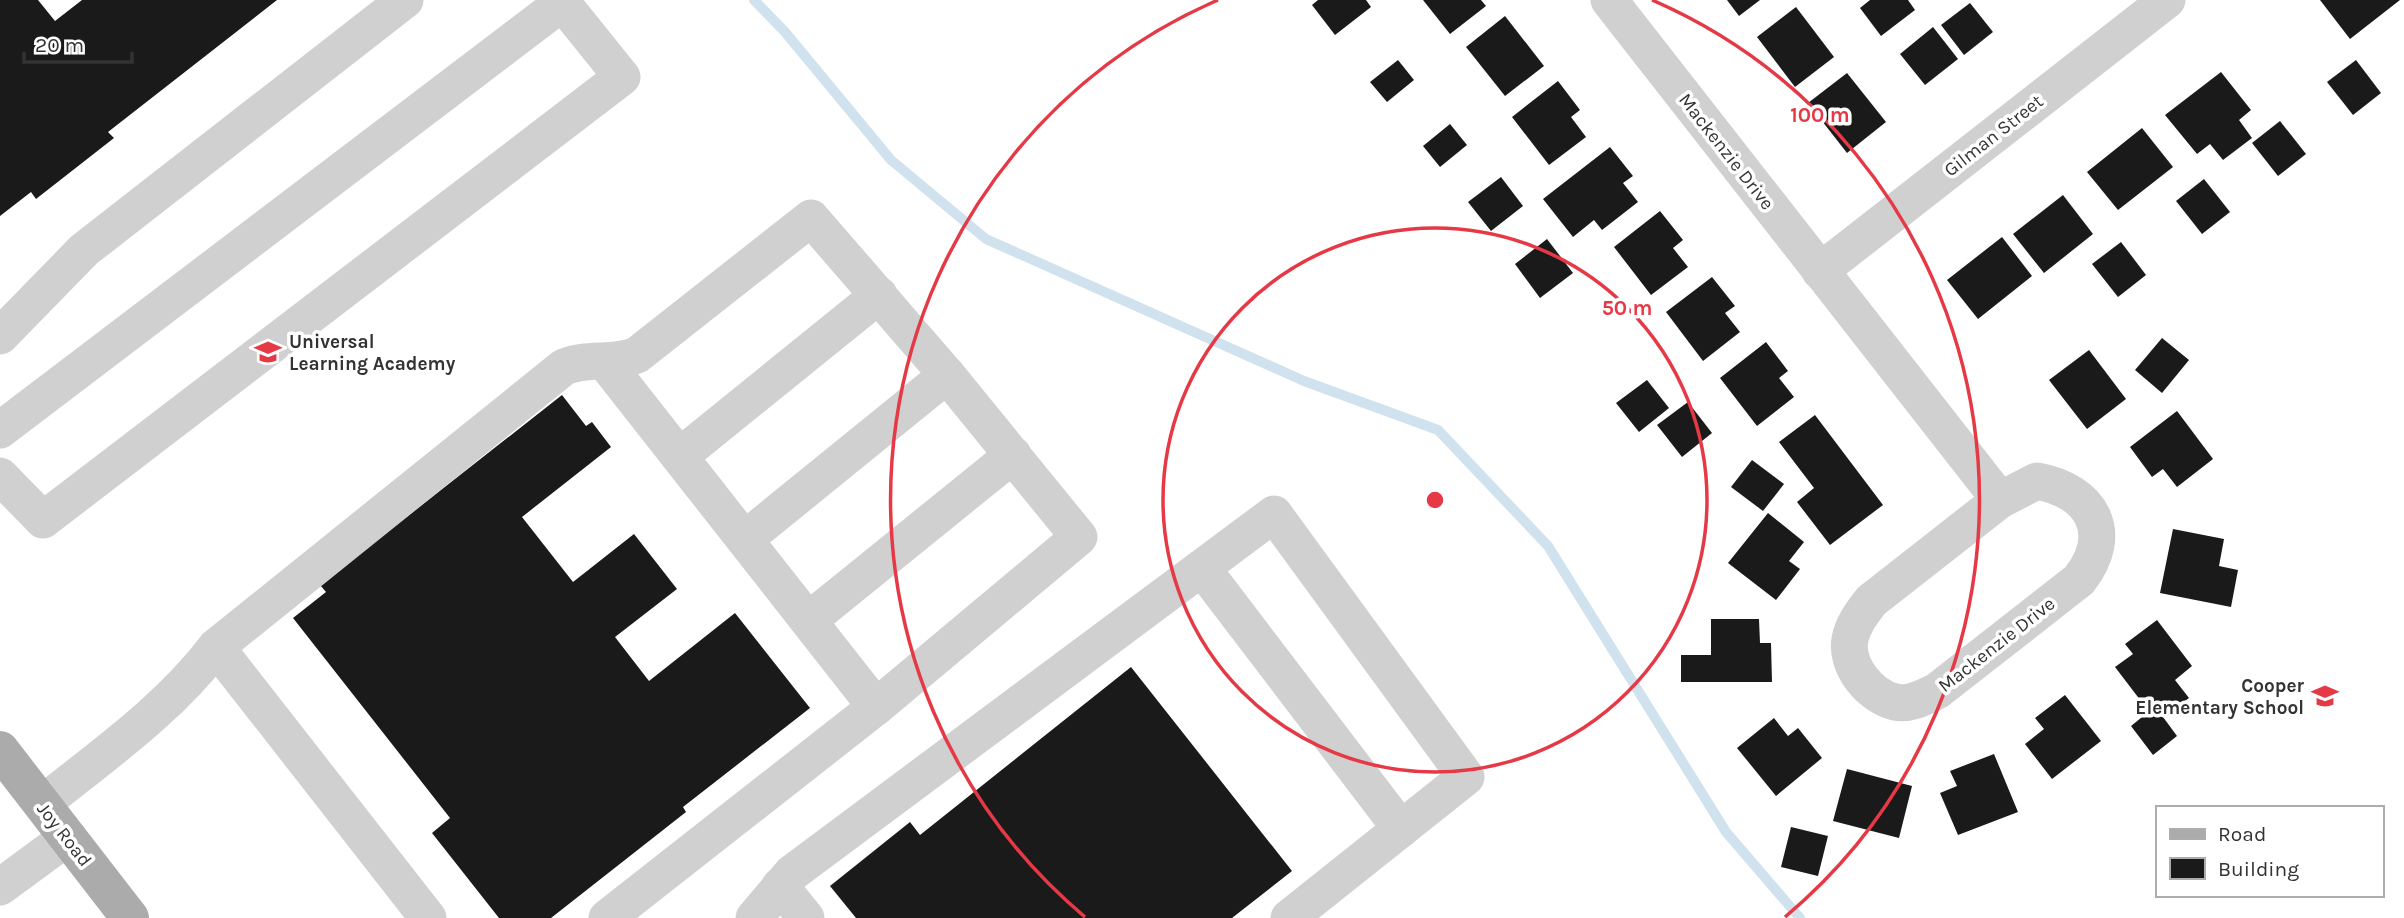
<svg xmlns="http://www.w3.org/2000/svg" width="2404" height="918" viewBox="0 0 2404 918" font-family="Karla,sans-serif">
<style>
.lines{fill:none;stroke-linecap:round;stroke-linejoin:round}
.stream{stroke:#cfe2ee;stroke-width:10}
.building{fill:#1a1a1a}
.minor{stroke:#d0d0d0;stroke-width:37}
.major{stroke:#ababab;stroke-width:38}
.ring{fill:none;stroke:#e63946;stroke-width:3.5}
.labels{text-anchor:middle;stroke-width:7;stroke-linejoin:round;paint-order:stroke}
.street-label{font-size:19px;fill:#333;stroke:#fff}
.poi-label{font-size:19px;font-weight:bold;fill:#333;stroke:#fff;text-anchor:start}
.centre{fill:#e63946;stroke:#fff;stroke-width:3.5}
.ring-label{font-size:21px;text-anchor:middle;font-weight:bold;fill:#e63946;stroke:#fff;stroke-width:7;stroke-linejoin:round;paint-order:stroke}
</style>
<rect width="100%" height="100%" fill="#fff"/>
<g class="lines">
<path class="stream" d="M754,0L785,32L891,160L986,239L1304,381L1438,430L1548,546L1726,832L1800,918"/>
</g>
<g class="building">
<path d="M0,0H38L55,21L82,0H277L108,132L114,138L36,199L31,192L0,216Z"/>
<path d="M1318,0H1366L1371,7L1335,35L1312,5Z"/>
<path d="M1423,0H1481L1486,6L1450,34Z"/>
<path d="M1727,0H1760L1739,16Z"/>
<path d="M1870,0H1908L1915,10L1881,36L1860,8Z"/>
<path d="M2320,0H2400L2350,39Z"/>
<path d="M1970,3L1993,32L1964,55L1941,25Z"/>
<path d="M1796,7L1834,57L1795,87L1757,37Z"/>
<path d="M1505,16L1544,66L1505,96L1466,47Z"/>
<path d="M1933,27L1958,59L1925,85L1900,54Z"/>
<path d="M1398,60L1414,80L1387,102L1370,82Z"/>
<path d="M2356,60L2381,93L2353,115L2327,82Z"/>
<path d="M2221,72L2251,110L2239,120L2252,138L2223,160L2210,144L2197,154L2165,115Z"/>
<path d="M1847,73L1886,122L1847,153L1808,103Z"/>
<path d="M1558,81L1580,110L1571,117L1586,137L1549,165L1512,117Z"/>
<path d="M2280,121L2306,154L2278,176L2252,143Z"/>
<path d="M1450,124L1467,145L1440,167L1423,146Z"/>
<path d="M2142,128L2173,167L2118,210L2087,172Z"/>
<path d="M1610,147L1633,176L1623,183L1638,202L1602,230L1594,220L1573,237L1543,199Z"/>
<path d="M1501,177L1523,206L1491,231L1468,202Z"/>
<path d="M2204,179L2230,212L2202,234L2176,201Z"/>
<path d="M2063,195L2093,234L2044,273L2013,234Z"/>
<path d="M1660,211L1683,240L1673,248L1688,267L1651,295L1614,247Z"/>
<path d="M2002,237L2032,276L1978,319L1947,280Z"/>
<path d="M1547,239L1573,273L1540,298L1515,264Z"/>
<path d="M2121,242L2146,275L2118,297L2092,264Z"/>
<path d="M1712,277L1735,306L1725,313L1740,332L1703,361L1666,312Z"/>
<path d="M2162,338L2189,360L2162,393L2135,370Z"/>
<path d="M1766,342L1788,371L1779,378L1794,397L1757,426L1720,378Z"/>
<path d="M2089,350L2126,399L2087,429L2049,380Z"/>
<path d="M1647,380L1669,408L1639,432L1616,403Z"/>
<path d="M562,395L586,426L592,422L611,447L522,517L573,582L634,534L677,589L615,637L649,681L735,613L810,708L683,807L686,812L551,918H499L432,833L450,818L293,618L326,592L320,585Z"/>
<path d="M1688,402L1712,433L1682,457L1657,425Z"/>
<path d="M2177,411L2213,459L2177,487L2163,469L2152,477L2130,447Z"/>
<path d="M1815,415L1883,505L1830,545L1797,502L1814,488L1779,442Z"/>
<path d="M1752,460L1784,484L1763,511L1731,487Z"/>
<path d="M1768,513L1804,542L1789,561L1800,569L1776,600L1728,563Z"/>
<path d="M2173,529L2224,539L2219,566L2238,570L2231,607L2160,593Z"/>
<path d="M1711,619H1759L1760,643H1771L1772,682H1681V655H1711Z"/>
<path d="M2157,620L2192,666L2175,680L2189,698L2163,717L2177,736L2153,755L2131,726L2152,709L2147,703L2144,705L2115,667L2133,654L2125,644Z"/>
<path d="M1131,667L1292,871L1232,918H856L830,886L910,822L920,835Z"/>
<path d="M2065,695L2101,741L2052,779L2025,744L2044,729L2035,718Z"/>
<path d="M1774,718L1788,736L1798,728L1822,758L1776,796L1737,748Z"/>
<path d="M1994,754L2018,812L1958,835L1940,793L1957,786L1950,771Z"/>
<path d="M1847,769L1912,786L1899,838L1833,821Z"/>
<path d="M1791,827L1828,836L1818,876L1781,867Z"/>
</g>
<g class="lines">
<g class="minor">
<path d="M1609,0L2000,500"/>
<path d="M1820,271L2167,0"/>
<path d="M0,336L84,250L405,0"/>
<path d="M605,362L876,707"/>
<path d="M0,430L562,3"/>
<path d="M680,456L879,295"/>
<path d="M0,476L43,520L622,77L560,0"/>
<path d="M2037,481C2092,491 2116,533 2079,580L1937,691C1924,697 1910,705 1895,702C1870,696 1845,666 1850,639C1853,624 1862,613 1871,601L2000,500Z"/>
<path d="M745,539L947,375"/>
<path d="M1202,568L1401,829"/>
<path d="M809,620L1013,455"/>
<path d="M216,647L428,918"/>
<path d="M42,804C103,755 169,709 216,647L564,367C588,357 613,365 637,355L811,218L947,375L1079,537L876,707L607,918"/>
<path d="M780,886L806,918"/>
<path d="M0,887L68,837"/>
<path d="M754,918L792,873L1274,514L1466,777L1289,918"/>
</g>
<path class="major" d="M0,750L130,918"/>
</g>
<g class="ring">
<circle cx="1435" cy="500" r="272"/>
<path d="M1085 917A545 545 0 0 1 1218 0M1652 0A545 545 0 0 1 1785 917"/>
</g>
<defs>
<symbol id="school-bare" viewBox="-9 -9 18 18"><path d="M0-5L7-2L0 1L-7-2ZM-4 1L0 2.5L4 1V4Q0 6-4 4Z" fill="#e63946" stroke="#fff" stroke-width="2.5" paint-order="stroke"/></symbol>
</defs>
<g fill-rule="evenodd">
<use href="#school-bare" x="249" y="333" width="38" height="38"/>
<use href="#school-bare" x="2306" y="677" width="38" height="38"/>
</g>
<g class="labels">
<g class="street-label">
<text transform="translate(1993 135) rotate(-38)" y="7">Gilman Street</text>
<text transform="translate(1727 151) rotate(52)" y="7">Mackenzie Drive</text>
<text transform="translate(1996 644) rotate(-38)" y="7">Mackenzie Drive</text>
<text transform="translate(65 834) rotate(52)" y="7">Joy Road</text>
</g>
<g class="poi-label">
<text x="289" y="348">Universal<tspan x="289" dy="22">Learning Academy</tspan></text>
<text x="2304" y="692" text-anchor="end">Cooper<tspan x="2304" dy="22">Elementary School</tspan></text>
</g>
</g>
<circle cx="1435" cy="500" r="10" class="centre"/>
<g class="ring-label">
<text x="1820" y="122">100 m</text>
<text x="1627" y="315">50 m</text>
</g>
<rect x="2156" y="806" width="228" height="91" fill="#ffffff" stroke="#adadad" stroke-width="2"/>
<rect x="2170" y="829" width="35" height="10" fill="#ababab" stroke="#adadad" stroke-width="2"/>
<text x="2218" y="841" font-size="21" fill="#333333">Road</text>
<rect x="2170" y="858" width="35" height="21" fill="#1a1a1a" stroke="#adadad" stroke-width="2"/>
<text x="2218" y="876" font-size="21" fill="#333333">Building</text>
<path d="M24 52v10h108v-10" fill="none" stroke="#333333" stroke-width="3.5"/>
<text x="35" y="52" font-size="21" fill="#333333" stroke="#ffffff" stroke-width="5" paint-order="stroke">20 m</text>
</svg>
